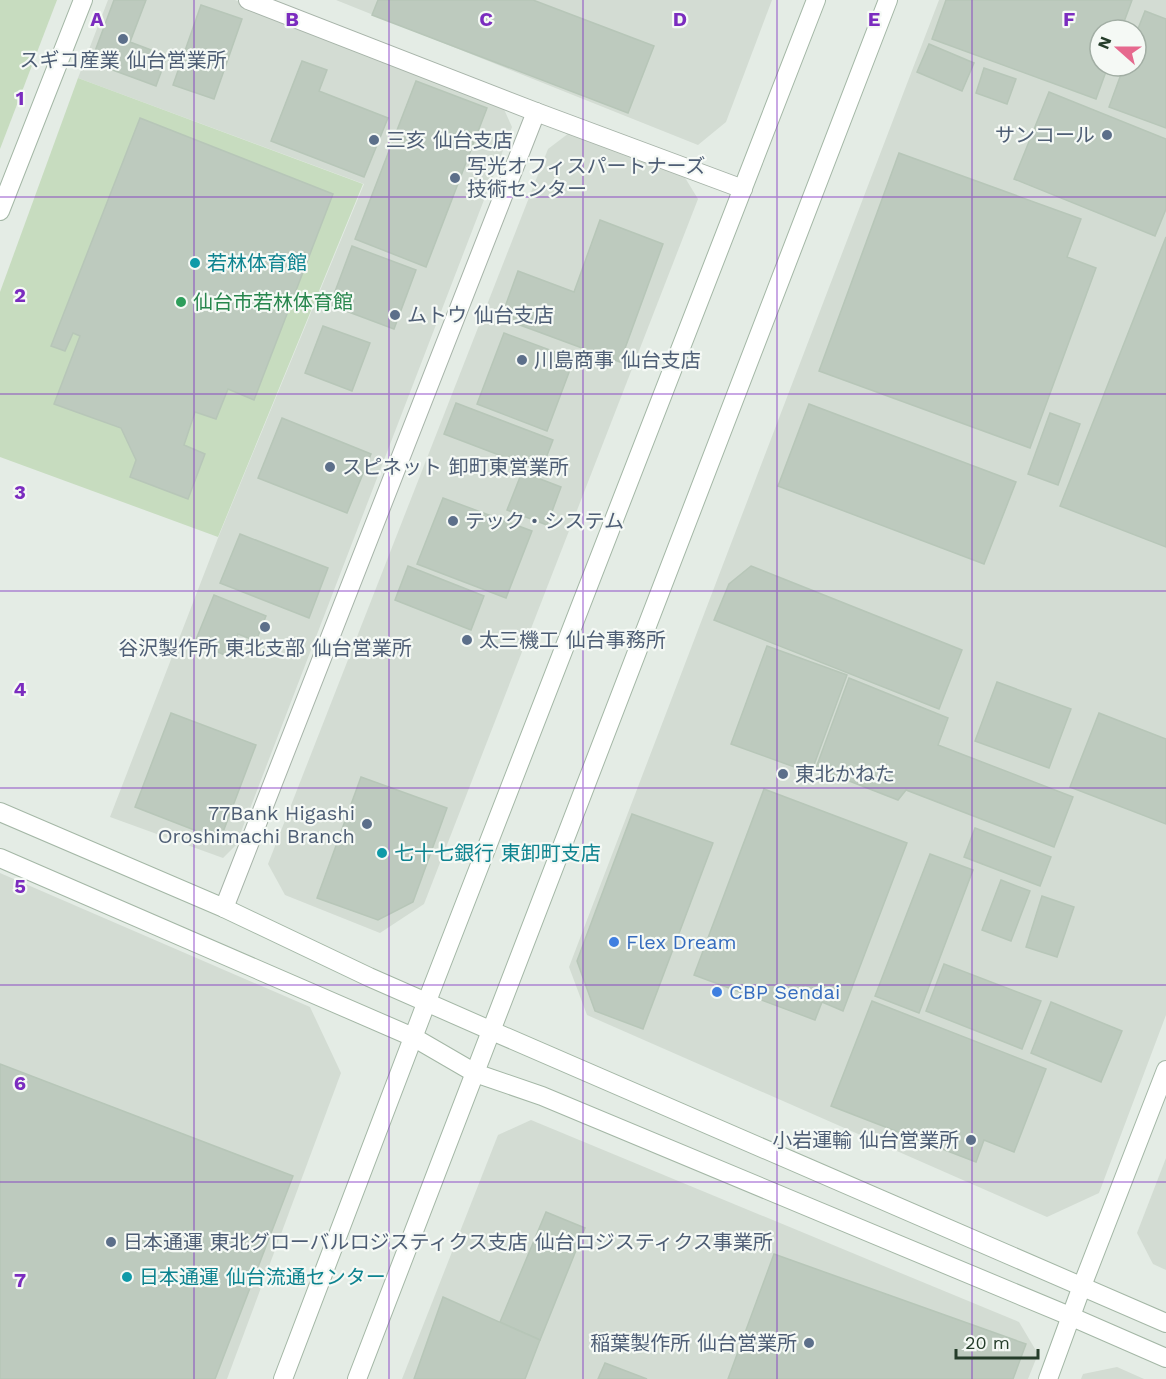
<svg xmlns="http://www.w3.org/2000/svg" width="1166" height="1379" viewBox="0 0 1166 1379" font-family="'Work Sans','Noto Sans JP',sans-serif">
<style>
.built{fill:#d3dcd3;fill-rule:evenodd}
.green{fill:#c7dcbf}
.building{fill:#bdcabe;stroke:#b7c6b8;stroke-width:1.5}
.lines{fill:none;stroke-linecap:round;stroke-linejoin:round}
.street-casing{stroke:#a7b4a9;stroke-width:20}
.secondary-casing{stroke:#a4b7a6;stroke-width:20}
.street{stroke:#fff;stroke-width:18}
.secondary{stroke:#fff;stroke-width:18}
.grid{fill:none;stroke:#7b2cbf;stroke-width:1.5;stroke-opacity:0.55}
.service-dot{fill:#5c6f8a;stroke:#f5f9f5;stroke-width:2}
.culture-dot{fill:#0f9aa8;stroke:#f5f9f5;stroke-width:2}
.leisure-dot{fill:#2e9e5b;stroke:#f5f9f5;stroke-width:2}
.shop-dot{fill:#3f7fe0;stroke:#f5f9f5;stroke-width:2}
.labels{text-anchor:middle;stroke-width:4.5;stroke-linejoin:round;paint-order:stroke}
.service-label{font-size:20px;fill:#4e5e75;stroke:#f5f9f5;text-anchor:start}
.culture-label{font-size:20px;fill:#0d838f;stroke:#f5f9f5;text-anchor:start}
.leisure-label{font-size:20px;fill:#27864d;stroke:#f5f9f5;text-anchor:start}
.shop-label{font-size:20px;fill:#366cbe;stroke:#f5f9f5;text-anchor:start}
.grid-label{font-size:20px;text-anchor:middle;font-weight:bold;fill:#7b2cbf;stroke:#f5f9f5;stroke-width:4.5;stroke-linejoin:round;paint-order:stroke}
</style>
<rect width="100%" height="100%" fill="#e4ece5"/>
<g class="built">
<path d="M108,0H235L502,105L512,127L236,845L223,858L110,817L218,538L364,184L78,78Z"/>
<path d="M336,0H772L726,122L698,145Z"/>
<path d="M939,0H1166V1015L1099,1193L1047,1217L587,1015L569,967ZM1100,30H1136V66H1100Z"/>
<path d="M569,133L684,176L698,199L424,904L380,933L285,895L268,864L548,149Z"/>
<path d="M0,873L310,1007L341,1073L227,1379H0Z"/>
<path d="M531,1120L1019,1322L1038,1354L1028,1379H402L498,1135Z"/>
<path d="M1166,1158V1270L1153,1264L1137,1233Z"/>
<path d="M1117,1367L1144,1379H1081L1083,1374Z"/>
</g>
<g class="green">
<path d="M0,0H57L0,149Z"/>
<path d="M78,78L363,184L218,537L0,457V292Z"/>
</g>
<g class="building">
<path d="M114,0H146L130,42L167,56L156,86L91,62Z"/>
<path d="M378,0H533L654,46L628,113L372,15Z"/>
<path d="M946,0H1132L1121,30H1100V66H1108L1096,99L932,39Z"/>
<path d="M201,5L242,19L214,99L173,85Z"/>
<path d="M1145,11L1166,19V128L1109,107L1124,66H1136V34Z"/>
<path d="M929,44L974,63L962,91L917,72Z"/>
<path d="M302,61L327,70L319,91L388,118L364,177L271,141Z"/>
<path d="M984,68L1016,79L1007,104L976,93Z"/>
<path d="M416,81L487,108L426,267L355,239Z"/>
<path d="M1049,92L1166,139V209L1155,236L1014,179Z"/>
<path d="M140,118L333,194L254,400L228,389L216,419L195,412L184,445L205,454L188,499L130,477L136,460L121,428L54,404L80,336L73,333L65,351L51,346Z"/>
<path d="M899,153L1081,219L1067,257L1096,268L1030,448L819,371Z"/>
<path d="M600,220L663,244L620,362L501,318L518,271L574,292Z"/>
<path d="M1166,237V547L1060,506Z"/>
<path d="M352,246L416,270L394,329L330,305Z"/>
<path d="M323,326L370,343L352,391L305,373Z"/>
<path d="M504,333L574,359L547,431L477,404Z"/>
<path d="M456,403L553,440L541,471L444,434Z"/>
<path d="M809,404L1016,482L984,564L778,486Z"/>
<path d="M1050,413L1080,424L1058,485L1028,474Z"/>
<path d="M282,418L371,454L347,513L258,478Z"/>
<path d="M522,472L561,487L547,525L507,510Z"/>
<path d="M443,498L532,531L506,598L417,564Z"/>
<path d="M240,534L328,568L309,618L220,583Z"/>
<path d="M408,566L484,596L471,630L395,600Z"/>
<path d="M751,566L962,650L939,709L714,620L729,584Z"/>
<path d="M214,595L266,616L256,641L238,634L229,657L195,642Z"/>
<path d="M767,646L847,675L811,773L731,744Z"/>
<path d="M849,678L948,718L938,745L1073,797L1054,847L906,790L898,800L816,768Z"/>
<path d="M997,682L1071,709L1049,768L975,741Z"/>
<path d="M171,713L256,745L220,840L135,807Z"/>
<path d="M1099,713L1166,739V824L1070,787Z"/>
<path d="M361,777L447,808L413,902L378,920L317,898Z"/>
<path d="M764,789L907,843L843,1011L822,1002L815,1020L694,975Z"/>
<path d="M632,814L713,843L643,1029L595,1011L577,961Z"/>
<path d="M975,828L1051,857L1040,886L964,857Z"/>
<path d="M930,854L973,870L919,1013L875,996Z"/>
<path d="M1001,880L1030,891L1011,941L982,930Z"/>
<path d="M1042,896L1074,907L1057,957L1026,947Z"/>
<path d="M944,964L1041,1001L1022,1049L926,1011Z"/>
<path d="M872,1001L1046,1069L1014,1152L984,1140L976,1162L831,1106Z"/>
<path d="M1051,1002L1122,1031L1101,1082L1031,1053Z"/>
<path d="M0,1064L293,1176L215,1379H0Z"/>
<path d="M546,1212L585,1228L540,1340L500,1322Z"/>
<path d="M774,1254L1026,1344L1013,1379H728Z"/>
<path d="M443,1297L540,1340L525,1379H414Z"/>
<path d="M605,1363L647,1379H598Z"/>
</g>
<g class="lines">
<defs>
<g id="street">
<path d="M248,0L536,112L743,189"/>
<path d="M224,908L536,112"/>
</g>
<g id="secondary">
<path d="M0,211L83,0"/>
<path d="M0,812L224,908L369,977L492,1031L1166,1323"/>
<path d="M0,858L413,1037L475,1073L542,1096L1072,1317L1166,1358"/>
<path d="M283,1379L427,1001L816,0"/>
<path d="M357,1379L888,0"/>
<path d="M1048,1379L1082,1286L1166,1070"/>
</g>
</defs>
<use href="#street" class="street-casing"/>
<use href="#secondary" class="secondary-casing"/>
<use href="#street" class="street"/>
<use href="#secondary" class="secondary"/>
</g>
<path class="grid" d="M194,0V1379M389,0V1379M583,0V1379M777,0V1379M972,0V1379M0,197H1166M0,394H1166M0,591H1166M0,788H1166M0,985H1166M0,1182H1166"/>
<g class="service-dot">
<circle cx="123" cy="39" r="6"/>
<circle cx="1107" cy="135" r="6"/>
<circle cx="374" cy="140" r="6"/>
<circle cx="455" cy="178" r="6"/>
<circle cx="395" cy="315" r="6"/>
<circle cx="522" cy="360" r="6"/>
<circle cx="330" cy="467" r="6"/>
<circle cx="453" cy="521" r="6"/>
<circle cx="265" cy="627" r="6"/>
<circle cx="467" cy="640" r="6"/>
<circle cx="783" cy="774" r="6"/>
<circle cx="367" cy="824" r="6"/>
<circle cx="971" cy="1140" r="6"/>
<circle cx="111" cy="1242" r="6"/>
<circle cx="809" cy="1343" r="6"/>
</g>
<g class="culture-dot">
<circle cx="195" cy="263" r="6"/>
<circle cx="382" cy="853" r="6"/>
<circle cx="127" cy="1277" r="6"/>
</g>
<circle class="leisure-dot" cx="181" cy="302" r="6"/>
<g class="shop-dot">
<circle cx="614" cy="942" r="6"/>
<circle cx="717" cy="992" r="6"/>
</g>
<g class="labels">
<g class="service-label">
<text x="123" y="67" text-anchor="middle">スギコ産業 仙台営業所</text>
<text x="1095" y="142" text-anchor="end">サンコール</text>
<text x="386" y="147">三亥 仙台支店</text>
<text x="467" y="173">写光オフィスパートナーズ<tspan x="467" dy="23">技術センター</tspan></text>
<text x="407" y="322">ムトウ 仙台支店</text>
<text x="534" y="367">川島商事 仙台支店</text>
<text x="342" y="474">スピネット 卸町東営業所</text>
<text x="465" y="528">テック・システム</text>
<text x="479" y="647">太三機工 仙台事務所</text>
<text x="265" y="655" text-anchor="middle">谷沢製作所 東北支部 仙台営業所</text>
<text x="795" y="781">東北かねた</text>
<text x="355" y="820" text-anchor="end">77Bank Higashi<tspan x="355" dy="23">Oroshimachi Branch</tspan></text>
<text x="959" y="1147" text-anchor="end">小岩運輸 仙台営業所</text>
<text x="123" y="1249">日本通運 東北グローバルロジスティクス支店 仙台ロジスティクス事業所</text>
<text x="797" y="1350" text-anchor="end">稲葉製作所 仙台営業所</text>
</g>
<g class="culture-label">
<text x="207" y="270">若林体育館</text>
<text x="394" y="860">七十七銀行 東卸町支店</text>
<text x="139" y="1284">日本通運 仙台流通センター</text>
</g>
<g class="leisure-label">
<text x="193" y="309">仙台市若林体育館</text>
</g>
<g class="shop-label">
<text x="626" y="949">Flex Dream</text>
<text x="729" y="999">CBP Sendai</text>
</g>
</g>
<g class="grid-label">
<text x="97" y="26">A</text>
<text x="292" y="26">B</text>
<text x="486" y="26">C</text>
<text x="680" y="26">D</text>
<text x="874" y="26">E</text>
<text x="1069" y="26">F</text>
<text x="20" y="105">1</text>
<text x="20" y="302">2</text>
<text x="20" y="499">3</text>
<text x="20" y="696">4</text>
<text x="20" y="893">5</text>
<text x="20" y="1090">6</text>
<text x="20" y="1287">7</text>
</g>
<g transform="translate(1118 48) rotate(291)"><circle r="28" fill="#f5f9f5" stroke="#a2aea4" stroke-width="1.5"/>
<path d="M0-4.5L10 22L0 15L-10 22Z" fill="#e6698e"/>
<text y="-9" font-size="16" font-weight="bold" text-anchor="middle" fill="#253d2a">N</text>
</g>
<path d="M956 1349v9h82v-9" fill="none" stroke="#253d2a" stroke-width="3"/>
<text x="965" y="1349" font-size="18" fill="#253d2a" stroke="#f5f9f5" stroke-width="4.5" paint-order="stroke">20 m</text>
</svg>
